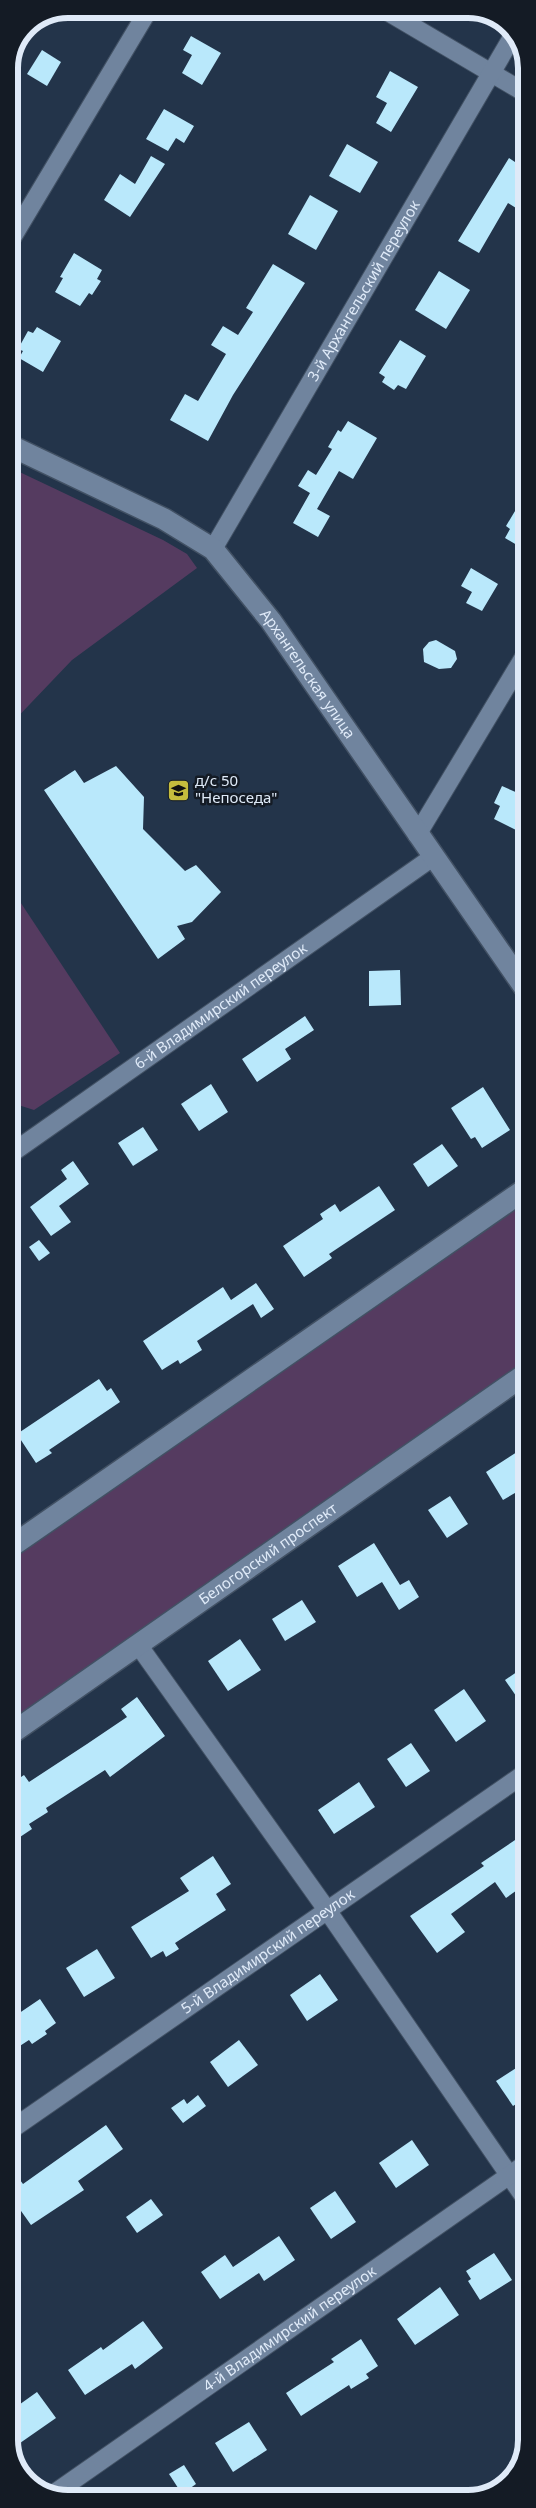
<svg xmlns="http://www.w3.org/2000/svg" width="536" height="2508" viewBox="0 0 536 2508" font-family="'Noto Sans',sans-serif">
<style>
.green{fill:#553b60}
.building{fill:#b9e8fb}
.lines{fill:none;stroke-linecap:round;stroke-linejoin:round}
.minor-casing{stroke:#425164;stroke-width:20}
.tertiary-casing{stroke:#425164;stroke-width:24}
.minor{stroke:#70849e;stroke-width:18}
.tertiary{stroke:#70849e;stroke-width:21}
.labels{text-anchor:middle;stroke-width:5;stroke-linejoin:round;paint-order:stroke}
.street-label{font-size:15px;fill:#dfeaf8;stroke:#141b25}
.poi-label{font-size:15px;fill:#dfeaf8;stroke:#141b25;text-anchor:start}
.rim{fill:none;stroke:#dfeaf8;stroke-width:6}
</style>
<rect width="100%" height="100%" fill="#23344a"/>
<g class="green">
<path d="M9,467L163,540L187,554L197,568L72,660L9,726Z"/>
<path d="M9,885L120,1053L34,1110L12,1103L9,1098Z"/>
<path d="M527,1197V1363L9,1723V1556Z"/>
</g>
<g class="building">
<path d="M191,36L221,53L202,85L182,73L192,55L183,50Z"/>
<path d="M42,50L61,62L47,86L27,74Z"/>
<path d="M390,71L418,87L391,132L376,123L387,103L376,97Z"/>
<path d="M164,109L194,126L184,143L176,138L168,151L146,139Z"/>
<path d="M347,144L378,162L360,193L329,176Z"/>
<path d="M151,156L165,164L130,217L104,200L120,174L135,184Z"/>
<path d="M509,158L527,170V190L516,208L508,203L479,253L458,241Z"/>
<path d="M310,195L338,211L316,250L288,234Z"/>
<path d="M74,253L102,270L97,279L101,281L92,295L89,293L80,306L55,292L63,278L60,277Z"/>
<path d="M273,264L305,283L233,395L208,441L170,420L185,394L198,401L226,354L211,345L223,326L238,335L253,312L246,308Z"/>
<path d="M439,271L470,290L446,329L415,310Z"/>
<path d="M37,327L61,341L43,372L19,358L23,351L18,349L28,331L33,333Z"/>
<path d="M400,340L426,356L406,389L398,385L394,390L382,382L385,377L379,373Z"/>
<path d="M348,421L377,438L353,479L339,471L317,509L330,516L318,537L293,523L310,493L298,486L308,470L316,475L332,449L328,447L338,430L341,432Z"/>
<path d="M518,506L527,512V540L522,548L505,538L510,529L506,526Z"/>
<path d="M471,568L498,584L482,611L466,603L472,592L461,586Z"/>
<path d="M436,640L455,651L457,659L451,668L439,669L424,662L423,649L429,642Z"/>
<path d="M116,766L144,797L143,829L185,871L196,865L221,892L192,922L177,926L185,939L158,959L44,790L75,770L84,783Z"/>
<path d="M502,786L527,797V822L522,833L494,819L500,806L494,803Z"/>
<path d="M400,970L401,1005L369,1006V971Z"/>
<path d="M305,1016L314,1030L285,1049L291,1059L257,1082L242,1059Z"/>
<path d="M211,1084L228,1112L199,1131L181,1104Z"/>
<path d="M483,1087L510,1130L482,1148L475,1137L471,1139L451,1108Z"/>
<path d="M143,1127L158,1150L133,1166L118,1143Z"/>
<path d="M442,1144L458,1166L428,1187L413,1164Z"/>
<path d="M73,1161L89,1184L59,1206L71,1222L51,1236L30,1207L67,1179L61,1170Z"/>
<path d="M379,1186L395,1210L329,1254L332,1258L304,1277L283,1246L323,1219L320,1214L335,1204L340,1212Z"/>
<path d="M39,1240L50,1253L39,1261L29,1247Z"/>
<path d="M256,1283L274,1309L261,1318L253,1304L197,1341L202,1350L180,1364L178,1360L162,1370L143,1341L223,1287L231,1300Z"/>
<path d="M99,1379L107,1391L111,1388L120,1402L49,1450L52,1453L36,1463L17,1434Z"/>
<path d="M517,1452L527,1468V1486L503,1500L486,1472Z"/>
<path d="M450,1496L468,1524L447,1538L428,1510Z"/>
<path d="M374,1543L400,1585L409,1580L419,1597L399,1610L382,1582L357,1597L338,1566Z"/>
<path d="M302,1600L316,1622L285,1641L272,1619Z"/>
<path d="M240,1639L261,1670L228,1691L208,1661Z"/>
<path d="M527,1665V1712L505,1680Z"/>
<path d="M464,1689L486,1721L456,1742L434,1710Z"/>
<path d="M137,1697L165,1736L110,1777L105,1770L46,1808L48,1812L29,1824L32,1829L20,1837L9,1820V1785L24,1775L29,1782L87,1744L127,1717L121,1709Z"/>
<path d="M411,1743L430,1771L406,1787L387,1759Z"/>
<path d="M359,1782L375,1807L334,1834L318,1810Z"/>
<path d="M527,1832V1883L506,1898L495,1882L451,1914L465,1932L437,1953L410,1916L484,1866L481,1863Z"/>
<path d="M213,1856L231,1884L216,1894L226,1910L175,1943L179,1949L166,1957L163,1951L151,1958L131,1927L189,1891L180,1878Z"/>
<path d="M97,1949L115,1978L84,1997L66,1968Z"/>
<path d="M320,1974L338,2000L307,2021L290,1995Z"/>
<path d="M40,1999L56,2023L45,2031L47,2034L32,2044L29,2040L9,2053V2020Z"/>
<path d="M239,2040L258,2065L228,2087L210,2062Z"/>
<path d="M527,2061V2097L513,2106L496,2081Z"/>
<path d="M198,2095L206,2106L183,2123L171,2108L184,2099L187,2104Z"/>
<path d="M106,2125L123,2149L78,2181L84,2190L31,2225L9,2194V2165L23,2184Z"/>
<path d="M412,2140L429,2165L396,2188L379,2163Z"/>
<path d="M335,2191L356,2222L331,2239L310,2208Z"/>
<path d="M151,2199L163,2215L137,2233L126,2217Z"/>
<path d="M279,2236L295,2260L264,2281L259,2273L220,2299L201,2272L225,2255L233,2267Z"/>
<path d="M494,2253L512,2280L480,2300L468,2281L471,2279L466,2271Z"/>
<path d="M440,2287L459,2315L415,2345L397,2319Z"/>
<path d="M143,2321L163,2348L135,2369L132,2364L85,2395L68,2370L101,2347L103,2350Z"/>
<path d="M361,2339L378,2366L366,2374L369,2378L351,2389L349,2385L301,2416L286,2393L334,2362L331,2359Z"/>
<path d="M37,2392L56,2418L10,2450L9,2412Z"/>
<path d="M249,2422L267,2450L233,2472L215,2443Z"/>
<path d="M184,2465L196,2484L182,2494L169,2474Z"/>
</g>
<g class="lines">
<defs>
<g id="minor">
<path d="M383,9L527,94"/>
<path d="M9,243L149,9"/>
<path id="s1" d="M213,549L514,34"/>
<path d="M417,835L527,652"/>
<path id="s2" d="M9,1155L433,857"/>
<path d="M139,1646L327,1910L527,2201"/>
<path id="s3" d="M9,2131L527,1772"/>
<path id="s4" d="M52,2495L527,2163"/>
</g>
<g id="tertiary">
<path id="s5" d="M9,445L164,519L213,549L271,621L527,991"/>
<path d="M9,1548L527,1188"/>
<path id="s6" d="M9,1735L527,1373"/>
</g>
</defs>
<use href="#minor" class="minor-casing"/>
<use href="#tertiary" class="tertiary-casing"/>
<use href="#minor" class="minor"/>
<use href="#tertiary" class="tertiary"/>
</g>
<defs>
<symbol id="school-square" viewBox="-11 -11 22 22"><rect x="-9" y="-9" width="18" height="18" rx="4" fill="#c5bc3d" stroke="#141b25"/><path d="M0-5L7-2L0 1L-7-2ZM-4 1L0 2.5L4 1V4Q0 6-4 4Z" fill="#111"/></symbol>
</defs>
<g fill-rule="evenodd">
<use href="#school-square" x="166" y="778" width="25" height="25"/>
</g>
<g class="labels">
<g class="street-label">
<text dy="5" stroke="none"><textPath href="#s1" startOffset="299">3-й Архангельский переулок</textPath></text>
<text dy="5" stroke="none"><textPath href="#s5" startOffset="386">Архангельская улица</textPath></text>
<text dy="5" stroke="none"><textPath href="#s2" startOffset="259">6-й Владимирский переулок</textPath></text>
<text dy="5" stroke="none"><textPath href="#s6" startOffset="316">Белогорский проспект</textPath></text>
<text dy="5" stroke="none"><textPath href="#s3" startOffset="315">5-й Владимирский переулок</textPath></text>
<text dy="5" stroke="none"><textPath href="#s4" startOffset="290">4-й Владимирский переулок</textPath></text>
</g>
<g class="poi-label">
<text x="195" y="786">д/с 50<tspan x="195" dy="17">"Непоседа"</tspan></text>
</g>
</g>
<path d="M0 0H536V2508H0ZM68 18H468A50 50 0 0 1 518 68V2440A50 50 0 0 1 468 2490H68A50 50 0 0 1 18 2440V68A50 50 0 0 1 68 18Z" fill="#141b25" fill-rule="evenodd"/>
<path class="rim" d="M68 18H468A50 50 0 0 1 518 68V2440A50 50 0 0 1 468 2490H68A50 50 0 0 1 18 2440V68A50 50 0 0 1 68 18Z"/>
</svg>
